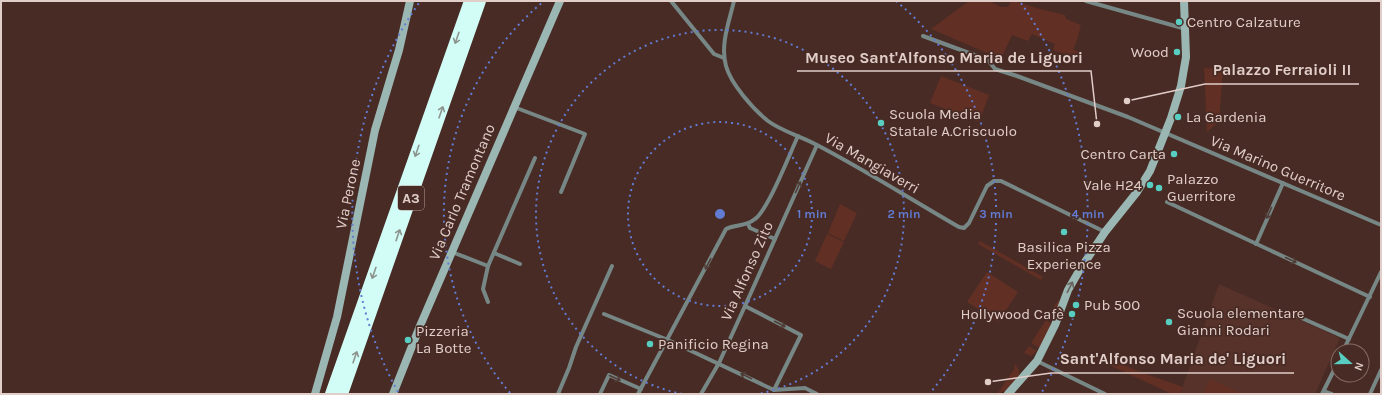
<svg xmlns="http://www.w3.org/2000/svg" width="1382" height="395" viewBox="0 0 1382 395" font-family="Karla,sans-serif">
<style>
.built{fill:#56322a}
.green{fill:#622f24}
.lines{fill:none;stroke-linecap:round;stroke-linejoin:round}
.street{stroke:#768785;stroke-width:4}
.secondary{stroke:#9bb7b3;stroke-width:8}
.highway{stroke:#d1fdf6;stroke-width:12}
.oneway{stroke:#8c948d}
.oneway2{stroke:#513d37}
.oneway3{stroke:#69635d}
.ring{fill:none;stroke:#627bd3;stroke-width:2;stroke-dasharray:2 4}
.poi-dot{fill:#57cec1;stroke:#482b24;stroke-width:1.5}
.labels{text-anchor:middle;stroke-width:3.5;stroke-linejoin:round;paint-order:stroke}
.shield{fill:#482b24;stroke:#b39d98;stroke-width:1}
.shield-label{font-size:14px;font-weight:bold;fill:#e1cec9}
.poi-label{font-size:15px;fill:#e1cec9;stroke:#482b24;text-anchor:start}
.street-label{font-size:15px;fill:#e1cec9;stroke:#482b24}
.centre{fill:#627bd3;stroke:#482b24;stroke-width:2}
.ring-label{font-size:12px;text-anchor:middle;font-weight:bold;fill:#627bd3;stroke:#482b24;stroke-width:3.5;stroke-linejoin:round;paint-order:stroke}
.leader{fill:none;stroke:#e1cec9;stroke-width:1.5}
.callout-dot{fill:#e1cec9;stroke:#482b24;stroke-width:1.5}
.callout-label{font-size:16px;text-anchor:middle;font-weight:bold;fill:#e1cec9;stroke:#482b24;stroke-width:3.5;stroke-linejoin:round;paint-order:stroke}
</style>
<rect width="100%" height="100%" fill="#482b24"/>
<path class="built" d="M1219,284L1340,338L1315,394H1180Z"/>
<g class="green">
<path d="M969,1H989L1001,7H1008L1011,1H1014L1040,9L1065,15L1066,19L1081,25L1077,40L1073,50L1083,53L1081,59L1053,50L1055,44L1032,34L1028,41L1012,35L1001,59L931,29Z"/>
<path d="M1204,68L1223,69L1219,121L1207,132Z"/>
<path d="M941,76L989,95L979,122L930,103Z"/>
<path d="M840,204L857,213L844,241L828,233Z"/>
<path d="M827,234L844,242L831,269L815,261Z"/>
<path d="M980,241L1043,277L1041,280L978,244Z"/>
<path d="M987,272L1018,292L998,322L967,302Z"/>
<path d="M1059,299V310L1054,321L1047,317Z"/>
<path d="M1046,320L1052,324L1039,348L1031,343Z"/>
<path d="M1029,346L1037,351L1031,356L1024,353Z"/>
<path d="M1110,359L1138,371L1183,387L1180,394H1172L1107,364Z"/>
<path d="M1015,364L1019,370V376L1005,391L997,394L1015,368L1014,367Z"/>
<path d="M1210,379L1244,394H1203Z"/>
</g>
<g class="lines">
<g class="street">
<path d="M671,1L714,54L724,58"/>
<path d="M734,1C729,22 720,45 726,66C731,84 753,109 768,121C783,132 801,136 817,145C865,170 912,200 959,227L964,228L969,223L987,186L994,181H1001L1105,232"/>
<path d="M1086,1L1186,29"/>
<path d="M923,36L988,60L995,69L1017,76L1128,117L1381,225"/>
<path d="M514,107L585,134L561,192"/>
<path d="M1167,202L1370,297"/>
<path d="M748,224L750,228L775,239"/>
<path d="M1256,244L1283,183"/>
<path d="M452,252L488,266"/>
<path d="M494,253L520,264"/>
<path d="M488,302L483,289L488,266L535,158"/>
<path d="M745,306L801,335L774,390"/>
<path d="M604,314L668,340L774,390L805,388L817,394"/>
<path d="M1297,316L1349,339"/>
<path d="M1343,351L1381,272"/>
<path d="M1037,361L1105,394"/>
<path d="M1324,391L1332,394"/>
<path d="M558,394L569,368L576,347L612,266"/>
<path d="M600,394L609,375L641,389"/>
<path d="M638,394L726,229C737,224 745,227 755,219C768,210 790,153 798,136"/>
<path d="M701,394L719,363L745,306L817,145"/>
<path d="M1322,394L1338,362"/>
<path d="M1370,394L1381,370"/>
</g>
<g class="secondary">
<path d="M315,394L337,317L375,130L399,50L410,1"/>
<path d="M393,394L420,326L560,1"/>
<path d="M1008,394L1037,361L1055,325L1068,290L1079,271L1105,232L1137,192L1150,171L1171,118L1181,86L1186,57L1184,1"/>
</g>
<g class="highway">
<path d="M331,394L470,1"/>
<path d="M342,394L480,1"/>
</g>
</g>
<defs><path id="oneway-shaft" d="M-6 0H5M1.5-3L5.5 0L1.5 3" fill="none" stroke-width="1.6" stroke-linecap="round" stroke-linejoin="round"/></defs>
<g class="oneway">
<use href="#oneway-shaft" transform="translate(457 38) rotate(109)"/>
<use href="#oneway-shaft" transform="translate(441 112) rotate(-71)"/>
<use href="#oneway-shaft" transform="translate(417 151) rotate(109)"/>
<use href="#oneway-shaft" transform="translate(398 235) rotate(-71)"/>
<use href="#oneway-shaft" transform="translate(374 273) rotate(109)"/>
<use href="#oneway-shaft" transform="translate(355 357) rotate(-71)"/>
</g>
<g class="oneway2">
<use href="#oneway-shaft" transform="translate(798 187) rotate(-66)"/>
<use href="#oneway-shaft" transform="translate(1269 213) rotate(114)"/>
<use href="#oneway-shaft" transform="translate(1291 260) rotate(25)"/>
<use href="#oneway-shaft" transform="translate(708 264) rotate(118)"/>
<use href="#oneway-shaft" transform="translate(780 324) rotate(27)"/>
<use href="#oneway-shaft" transform="translate(746 376) rotate(-154)"/>
<use href="#oneway-shaft" transform="translate(615 378) rotate(24)"/>
</g>
<use class="oneway3" href="#oneway-shaft" transform="translate(1070 287) rotate(-63)"/>
<g class="ring">
<circle cx="720" cy="214" r="92"/>
<path d="M682 394A184 184 0 1 1 758 394"/>
<path d="M510 393A276 276 0 0 1 544 1M896 1A276 276 0 0 1 930 393"/>
<path d="M398 392A368 368 0 0 1 419 3M1021 3A368 368 0 0 1 1042 392"/>
</g>
<g class="poi-dot">
<circle cx="1179" cy="22" r="4"/>
<circle cx="1177" cy="52" r="4"/>
<circle cx="1178" cy="117" r="4"/>
<circle cx="881" cy="123" r="4"/>
<circle cx="1174" cy="154" r="4"/>
<circle cx="1150" cy="185" r="4"/>
<circle cx="1159" cy="188" r="4"/>
<circle cx="1064" cy="232" r="4"/>
<circle cx="1076" cy="305" r="4"/>
<circle cx="1072" cy="314" r="4"/>
<circle cx="1169" cy="322" r="4"/>
<circle cx="408" cy="340" r="4"/>
<circle cx="650" cy="344" r="4"/>
</g>
<g class="labels">
<rect class="shield" x="398" y="186" width="26" height="24" rx="3"/>
<g class="shield-label">
<text x="411" y="203">A3</text>
</g>
<g class="poi-label">
<text x="1187" y="27">Centro Calzature</text>
<text x="1169" y="57" text-anchor="end">Wood</text>
<text x="889" y="119">Scuola Media<tspan x="889" dy="17">Statale A.Criscuolo</tspan></text>
<text x="1186" y="122">La Gardenia</text>
<text x="1166" y="159" text-anchor="end">Centro Carta</text>
<text x="1167" y="184">Palazzo<tspan x="1167" dy="17">Guerritore</tspan></text>
<text x="1142" y="190" text-anchor="end">Vale H24</text>
<text x="1064" y="252" text-anchor="middle">Basilica Pizza<tspan x="1064" dy="17">Experience</tspan></text>
<text x="1084" y="310">Pub 500</text>
<text x="1177" y="318">Scuola elementare<tspan x="1177" dy="17">Gianni Rodari</tspan></text>
<text x="1064" y="319" text-anchor="end">Hollywood Cafè</text>
<text x="416" y="336">Pizzeria<tspan x="416" dy="17">La Botte</tspan></text>
<text x="658" y="349">Panificio Regina</text>
</g>
<g class="street-label">
<text transform="translate(872 163) rotate(30)" y="5">Via Mangiaverri</text>
<text transform="translate(1278 168) rotate(23)" y="5">Via Marino Guerritore</text>
<text transform="translate(462 192) rotate(-67)" y="5">Via Carlo Tramontano</text>
<text transform="translate(348 194) rotate(-78)" y="5">Via Perone</text>
<text transform="translate(747 271) rotate(-66)" y="5">Via Alfonso Zito</text>
</g>
</g>
<circle cx="720" cy="214" r="6" class="centre"/>
<g class="ring-label">
<text x="812" y="218">1 min</text>
<text x="904" y="218">2 min</text>
<text x="996" y="218">3 min</text>
<text x="1088" y="218">4 min</text>
</g>
<path class="leader" d="M1097 124L1091 71H797M1127 101L1205 84H1359M988 382L1051 373H1294"/>
<g class="callout-dot">
<circle cx="1097" cy="124" r="4"/>
<circle cx="1127" cy="101" r="4"/>
<circle cx="988" cy="382" r="4"/>
</g>
<g class="callout-label">
<text x="944" y="63">Museo Sant'Alfonso Maria de Liguori</text>
<text x="1282" y="75">Palazzo Ferraioli II</text>
<text x="1173" y="364">Sant'Alfonso Maria de' Liguori</text>
</g>
<rect width="1382" height="395" fill="none" stroke="#e1cec9" stroke-width="4"/>
<g transform="translate(1350 363) rotate(111)"><circle r="19" fill="#482b24" stroke="#856c66"/>
<path d="M0-3L7 15L0 10L-7 15Z" fill="#57cec1"/>
<text y="-6" font-size="11" font-weight="bold" text-anchor="middle" fill="#e1cec9">N</text>
</g>
</svg>
